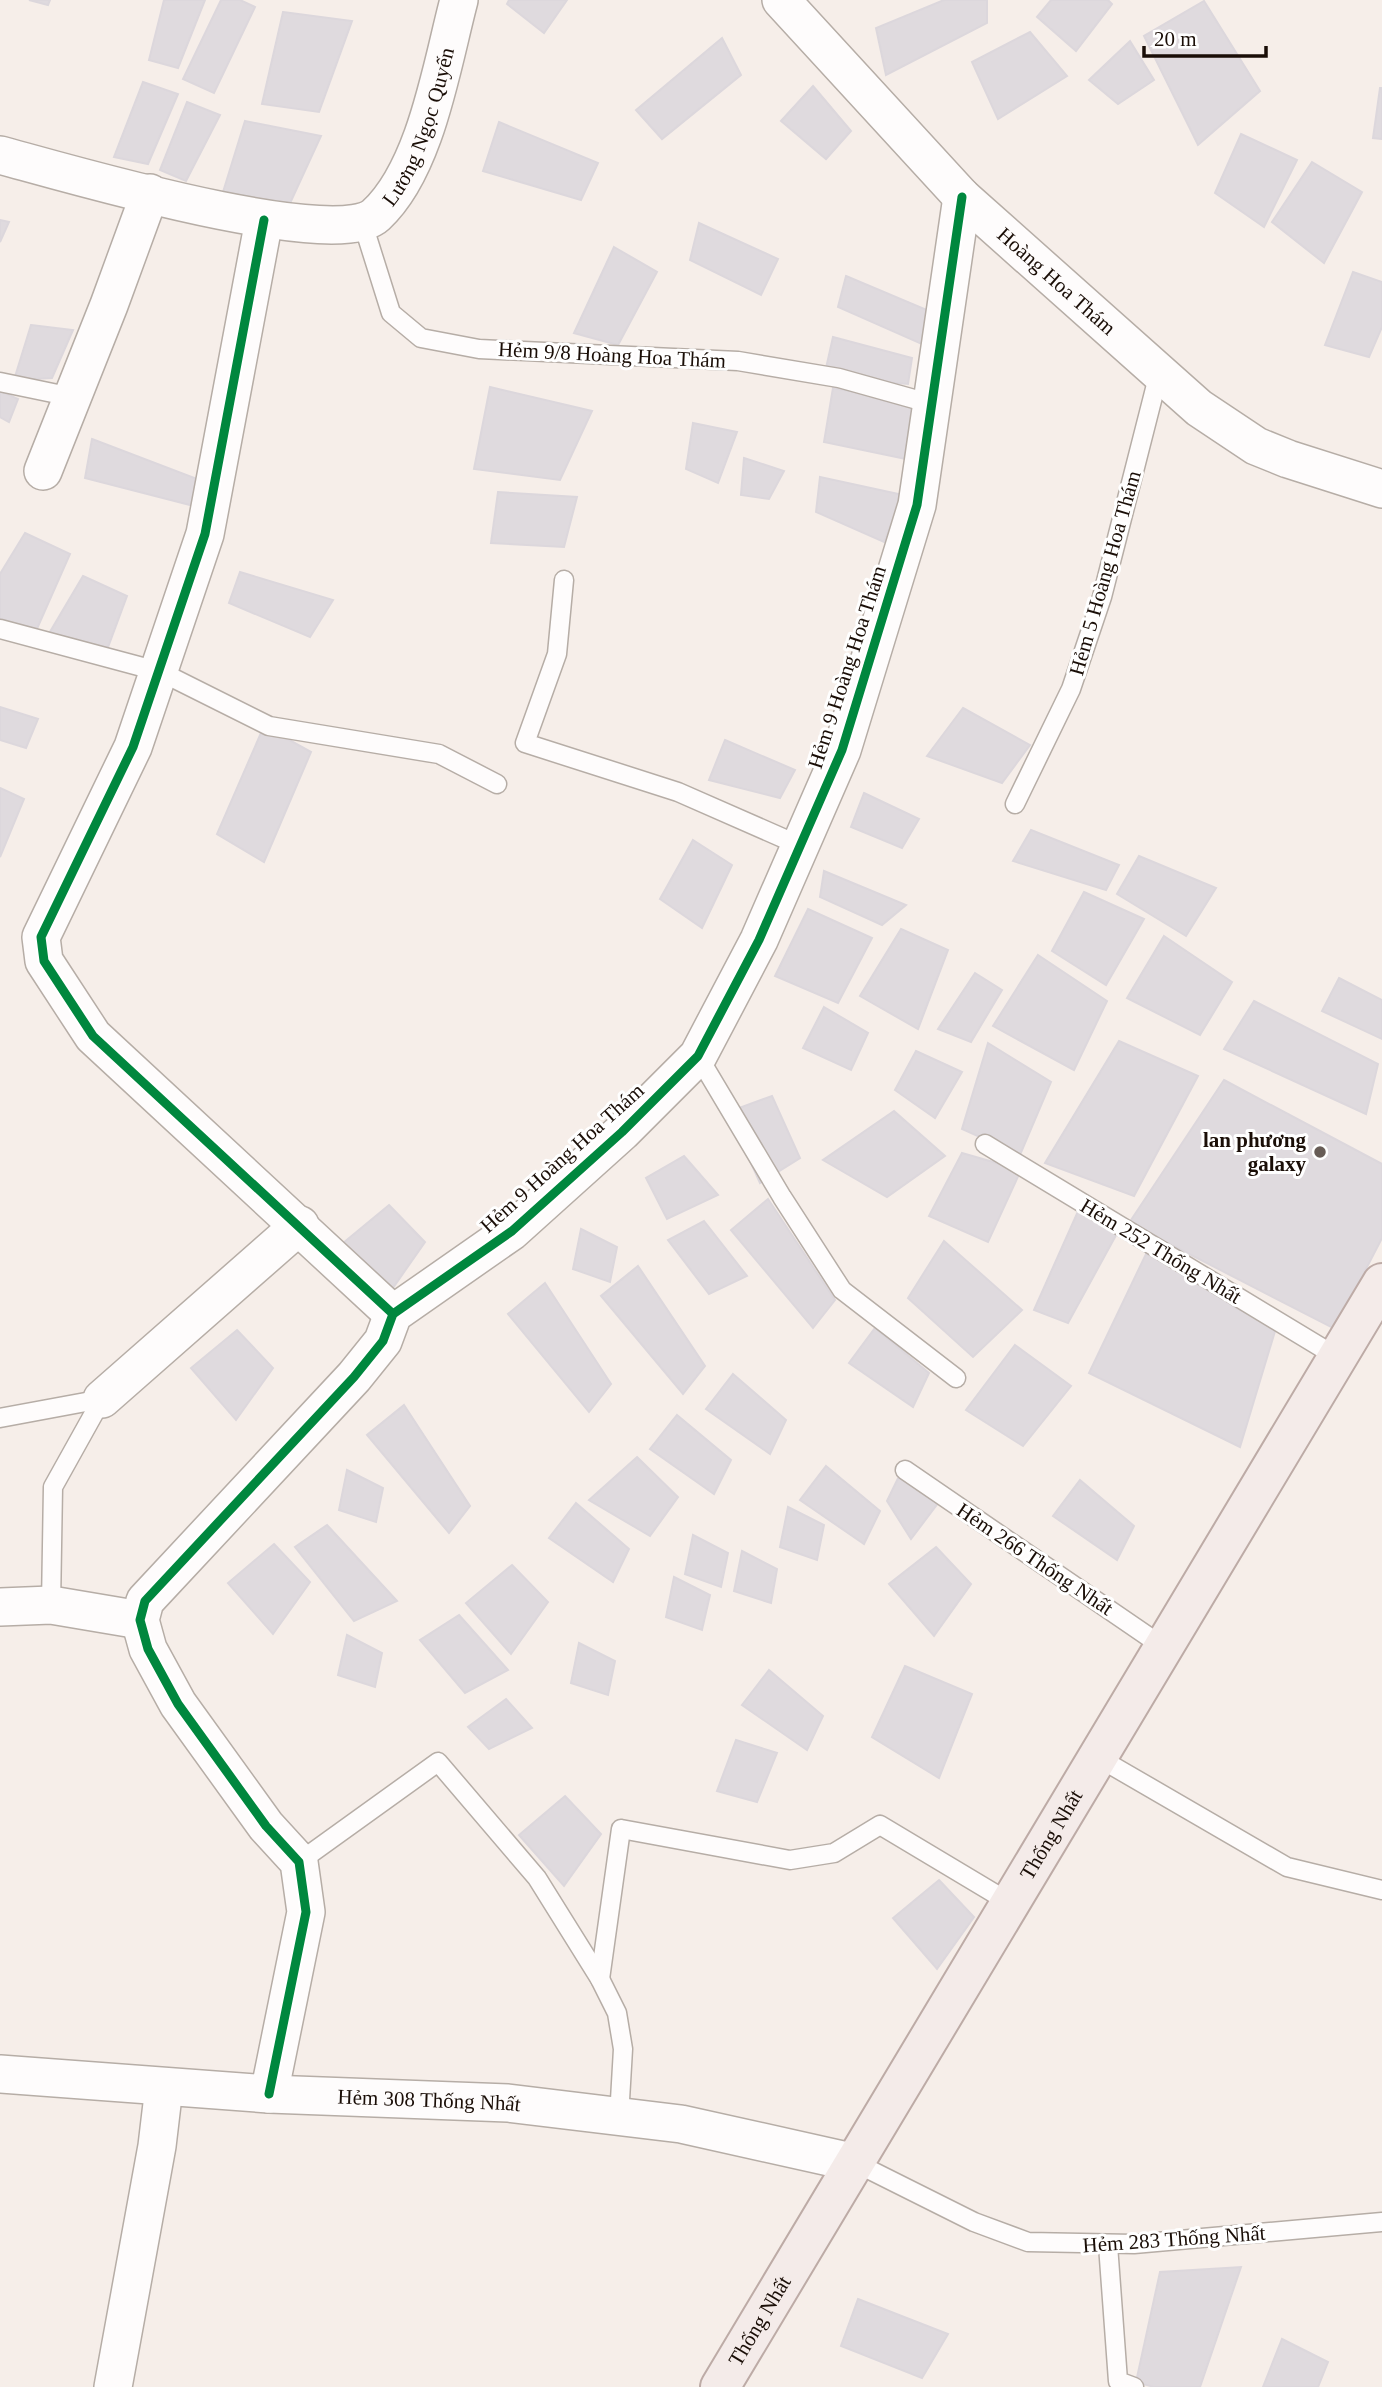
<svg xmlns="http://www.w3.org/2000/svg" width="1382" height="2387" viewBox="0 0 1382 2387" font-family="'Times New Roman',serif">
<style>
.building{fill:#dfdade;stroke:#dcd7dc;stroke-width:2}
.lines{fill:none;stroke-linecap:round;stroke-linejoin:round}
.service-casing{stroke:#b6ada6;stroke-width:21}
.minor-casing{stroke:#b6ada6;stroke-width:40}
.primary-casing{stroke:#bdaba6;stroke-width:42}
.service{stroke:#fefcfc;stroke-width:18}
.minor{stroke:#fefcfc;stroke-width:37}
.primary{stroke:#f4ebe9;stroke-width:38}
.cycleway-casing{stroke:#fff;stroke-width:13}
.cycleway{stroke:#00873e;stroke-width:9}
.poi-dot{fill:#675c56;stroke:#fff;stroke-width:2.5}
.labels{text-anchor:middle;stroke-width:6;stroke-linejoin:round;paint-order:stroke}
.street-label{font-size:21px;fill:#1a0e07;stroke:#fff}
.poi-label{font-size:21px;font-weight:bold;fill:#1a0e07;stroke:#fff;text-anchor:end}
</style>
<rect width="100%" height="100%" fill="#f6eee9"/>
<g class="building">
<path d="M29,0H50L48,5Z"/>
<path d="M164,0H205L178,68L149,60Z"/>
<path d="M221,0H240L255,7L214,93L183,79Z"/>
<path d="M509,0H567L544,33L507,4Z"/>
<path d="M944,0H987V23L886,75L876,28Z"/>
<path d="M1051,0H1108L1112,4L1076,51L1037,17Z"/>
<path d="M1204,1L1260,91L1198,145L1144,36Z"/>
<path d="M283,12L352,21L319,112L262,104Z"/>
<path d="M1030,32L1067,76L998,119L972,62Z"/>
<path d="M722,38L741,75L662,139L636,110Z"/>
<path d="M1130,41L1154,80L1118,104L1089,80Z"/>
<path d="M143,82L178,94L148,164L114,157Z"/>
<path d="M813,86L851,131L826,159L781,121Z"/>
<path d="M1380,88H1382V139L1373,138Z"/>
<path d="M187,102L220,115L186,181L160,170Z"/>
<path d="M245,121L321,136L286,212L223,192Z"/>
<path d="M499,122L598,163L581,200L483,171Z"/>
<path d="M1241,134L1297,160L1264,227L1215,193Z"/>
<path d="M1312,162L1362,192L1324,263L1272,222Z"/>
<path d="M0,220L9,222L0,242Z"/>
<path d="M699,223L778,259L761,295L690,260Z"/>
<path d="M614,247L657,272L618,345L574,333Z"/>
<path d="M1353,272L1382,282V327L1369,357L1325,345Z"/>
<path d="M846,276L934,313L924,345L838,307Z"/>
<path d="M31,325L73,330L52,378L14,380Z"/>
<path d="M833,337L912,358L908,384L824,377Z"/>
<path d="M490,387L592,411L560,480L474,469Z"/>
<path d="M833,388L925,405L911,460L824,442Z"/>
<path d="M0,391L18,399L9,422L0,417Z"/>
<path d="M693,423L737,432L718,483L686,469Z"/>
<path d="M92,439L205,482L194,506L85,478Z"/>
<path d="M744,458L784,471L769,499L741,495Z"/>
<path d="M820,477L903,495L884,542L816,512Z"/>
<path d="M498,492L577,497L564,547L491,543Z"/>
<path d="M25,533L70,554L36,631L0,620V574Z"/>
<path d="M240,572L333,600L310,637L229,603Z"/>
<path d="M83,576L127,596L107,650L44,642Z"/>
<path d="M0,707L38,719L26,748L0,740Z"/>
<path d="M963,708L1030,745L1002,783L927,756Z"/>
<path d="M264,726L311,752L264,862L217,834Z"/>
<path d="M725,740L795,770L780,798L709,780Z"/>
<path d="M0,788L24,799L0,857Z"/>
<path d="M864,793L919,819L902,848L851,827Z"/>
<path d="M1031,830L1119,865L1106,890L1013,861Z"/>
<path d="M693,840L732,865L702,928L660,899Z"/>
<path d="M1139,856L1216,888L1186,936L1117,894Z"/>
<path d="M824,871L906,905L882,925L820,897Z"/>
<path d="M1084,892L1144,919L1106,985L1052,951Z"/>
<path d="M808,909L872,938L838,1003L775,976Z"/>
<path d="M901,929L948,950L918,1029L860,996Z"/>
<path d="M1164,936L1232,982L1200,1035L1127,998Z"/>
<path d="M1038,955L1107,1001L1074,1070L993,1026Z"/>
<path d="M975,973L1002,990L971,1042L938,1029Z"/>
<path d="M1339,978L1382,1000V1039L1322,1011Z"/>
<path d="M1254,1001L1378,1064L1366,1114L1224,1049Z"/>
<path d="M824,1007L868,1033L851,1070L803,1048Z"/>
<path d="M1119,1041L1198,1076L1134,1196L1045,1163Z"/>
<path d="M988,1043L1051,1082L1020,1155L962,1129Z"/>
<path d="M916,1051L962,1072L935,1118L895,1090Z"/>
<path d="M1224,1080L1382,1164V1238L1335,1329L1129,1223Z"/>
<path d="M772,1096L800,1158L760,1183L728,1112Z"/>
<path d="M894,1111L945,1156L887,1197L823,1160Z"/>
<path d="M962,1153L1021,1170L988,1242L929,1216Z"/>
<path d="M684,1156L718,1195L667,1219L646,1178Z"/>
<path d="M768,1199L835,1300L813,1328L731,1230Z"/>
<path d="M389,1205L425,1242L388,1295L343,1243Z"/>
<path d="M1079,1209L1120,1228L1068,1323L1034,1310Z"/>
<path d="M704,1221L747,1276L709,1294L668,1240Z"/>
<path d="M581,1229L617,1247L610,1282L573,1269Z"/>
<path d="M944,1241L1022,1310L973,1357L908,1298Z"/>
<path d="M1146,1254L1279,1318L1240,1447L1089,1373Z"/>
<path d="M638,1266L705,1366L683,1394L601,1296Z"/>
<path d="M545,1283L611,1384L589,1412L508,1314Z"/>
<path d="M875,1328L929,1373L913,1407L849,1363Z"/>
<path d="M237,1330L273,1368L236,1420L191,1368Z"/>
<path d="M1015,1345L1071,1386L1023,1446L966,1410Z"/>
<path d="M733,1374L786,1420L770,1454L706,1409Z"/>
<path d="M404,1405L470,1506L449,1533L367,1435Z"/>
<path d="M677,1415L731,1460L714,1494L650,1449Z"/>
<path d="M637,1457L678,1497L650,1536L589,1500Z"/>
<path d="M826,1466L880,1511L864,1544L800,1500Z"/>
<path d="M347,1470L383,1488L376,1522L339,1510Z"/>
<path d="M902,1470L948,1490L911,1539L887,1501Z"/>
<path d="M1080,1480L1134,1526L1117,1560L1053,1516Z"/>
<path d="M576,1503L629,1549L613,1582L549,1538Z"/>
<path d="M788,1507L824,1525L817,1560L780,1547Z"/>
<path d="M327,1525L397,1601L354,1621L295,1547Z"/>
<path d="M693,1535L728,1553L721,1587L685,1574Z"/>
<path d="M274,1544L310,1582L273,1634L228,1583Z"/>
<path d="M936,1547L971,1584L934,1636L889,1584Z"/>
<path d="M742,1551L777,1569L771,1603L734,1591Z"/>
<path d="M512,1565L548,1602L511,1654L466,1603Z"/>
<path d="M674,1577L710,1595L702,1630L666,1617Z"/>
<path d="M459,1615L508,1670L465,1693L420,1640Z"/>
<path d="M347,1635L382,1653L375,1687L338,1675Z"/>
<path d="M579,1643L615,1661L608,1695L571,1683Z"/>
<path d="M905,1666L972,1694L939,1778L872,1737Z"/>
<path d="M769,1670L823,1716L807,1750L742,1705Z"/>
<path d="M506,1699L532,1728L489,1749L468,1727Z"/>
<path d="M736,1740L777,1753L757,1802L717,1791Z"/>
<path d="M565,1796L601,1834L564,1886L519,1835Z"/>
<path d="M939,1880L974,1917L937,1969L893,1918Z"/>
<path d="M1241,2267L1200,2387H1154L1136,2382L1160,2272Z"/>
<path d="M858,2299L948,2334L922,2378L841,2346Z"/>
<path d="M1282,2339L1328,2362L1318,2387H1263Z"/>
</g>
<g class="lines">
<defs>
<g id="service">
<path d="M363,224L391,313L421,338L479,349L738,361L839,378L932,404"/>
<path d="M0,382L72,397"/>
<path d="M564,580L557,654L525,743L678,792L801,846"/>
<path d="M0,629L161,672L269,726L439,754L497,784"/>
<path d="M1015,804L1071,689L1102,597L1159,373"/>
<path d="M698,1056L782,1197L842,1290L956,1378"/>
<path d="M985,1144L1337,1357"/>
<path d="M0,1418L102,1399"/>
<path d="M905,1470L1165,1648"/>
<path d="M51,1605L53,1487L102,1399"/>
<path d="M1099,1758L1287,1867L1382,1890"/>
<path d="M299,1862L438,1762L537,1878L600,1979L617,2013L623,2049L619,2117"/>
<path d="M600,1979L621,1829L790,1860L834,1853L880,1825L1012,1904"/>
<path d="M856,2163L974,2222L1028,2242L1134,2244L1382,2222"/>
<path d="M1108,2245L1118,2381L1134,2387"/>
</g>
<g id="minor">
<path id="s1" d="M781,0L962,197L1199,408L1256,446L1288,459L1382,489"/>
<path id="s2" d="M0,155C60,171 336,253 376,215C426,169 442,64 459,0"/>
<path d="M264,220L205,534L133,747L41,937L44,961L93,1036L393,1314"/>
<path d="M43,471L109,305L150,193"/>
<path d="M102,1399L300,1225"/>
<path d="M0,1607L51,1605L140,1620"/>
<path id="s3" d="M0,2074L269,2094L508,2103L681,2124L856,2163"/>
<path d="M269,2094L306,1912L299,1862L266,1826L178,1704L148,1649L140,1620L145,1601L354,1377L383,1341L393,1314L512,1231L622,1132L698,1056L759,940L842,750L917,505L962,197"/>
<path d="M113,2387L157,2146L164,2087"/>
</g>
<g id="primary">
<path id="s4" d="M720,2387L1382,1283"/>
</g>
</defs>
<use href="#service" class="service-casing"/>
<use href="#minor" class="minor-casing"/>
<use href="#primary" class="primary-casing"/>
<use href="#service" class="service"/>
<use href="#minor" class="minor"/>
<use href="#primary" class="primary"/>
<defs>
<g id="cycleway">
<path d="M264,220L205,534L133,747L41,937L44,961L93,1036L393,1314"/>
<path d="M269,2094L306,1912L299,1862L266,1826L178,1704L148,1649L140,1620L145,1601L354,1377L383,1341L393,1314L512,1231L622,1132L698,1056L759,940L842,750L917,505L962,197"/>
</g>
</defs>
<use href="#cycleway" class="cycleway-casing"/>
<use href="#cycleway" class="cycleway"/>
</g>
<circle class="poi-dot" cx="1320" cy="1152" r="7"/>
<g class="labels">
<g class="street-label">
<text dy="7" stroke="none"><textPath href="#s2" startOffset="486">Lương Ngọc Quyến</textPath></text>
<text dy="7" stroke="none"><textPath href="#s1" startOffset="394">Hoàng Hoa Thám</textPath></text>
<text transform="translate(612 355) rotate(3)" y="7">Hẻm 9/8 Hoàng Hoa Thám</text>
<text transform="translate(1105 573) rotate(-74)" y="7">Hẻm 5 Hoàng Hoa Thám</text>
<text transform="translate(847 667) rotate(-72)" y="7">Hẻm 9 Hoàng Hoa Thám</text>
<text transform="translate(562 1158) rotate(-42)" y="7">Hẻm 9 Hoàng Hoa Thám</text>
<text transform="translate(1161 1251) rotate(31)" y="7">Hẻm 252 Thống Nhất</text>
<text transform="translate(1035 1559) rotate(34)" y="7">Hẻm 266 Thống Nhất</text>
<text dy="7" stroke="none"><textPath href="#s4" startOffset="644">Thống Nhất</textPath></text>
<text dy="7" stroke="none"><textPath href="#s3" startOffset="430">Hẻm 308 Thống Nhất</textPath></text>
<text transform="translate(1174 2239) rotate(-4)" y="7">Hẻm 283 Thống Nhất</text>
<text dy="7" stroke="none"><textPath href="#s4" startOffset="77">Thống Nhất</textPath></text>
</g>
<g class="poi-label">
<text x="1306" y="1147">lan phương<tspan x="1306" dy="24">galaxy</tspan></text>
</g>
</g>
<path d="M1144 46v10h122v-10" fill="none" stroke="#1a0e07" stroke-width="3.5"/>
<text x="1154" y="46" font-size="21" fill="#1a0e07" stroke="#ffffff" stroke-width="5" paint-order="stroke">20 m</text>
</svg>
